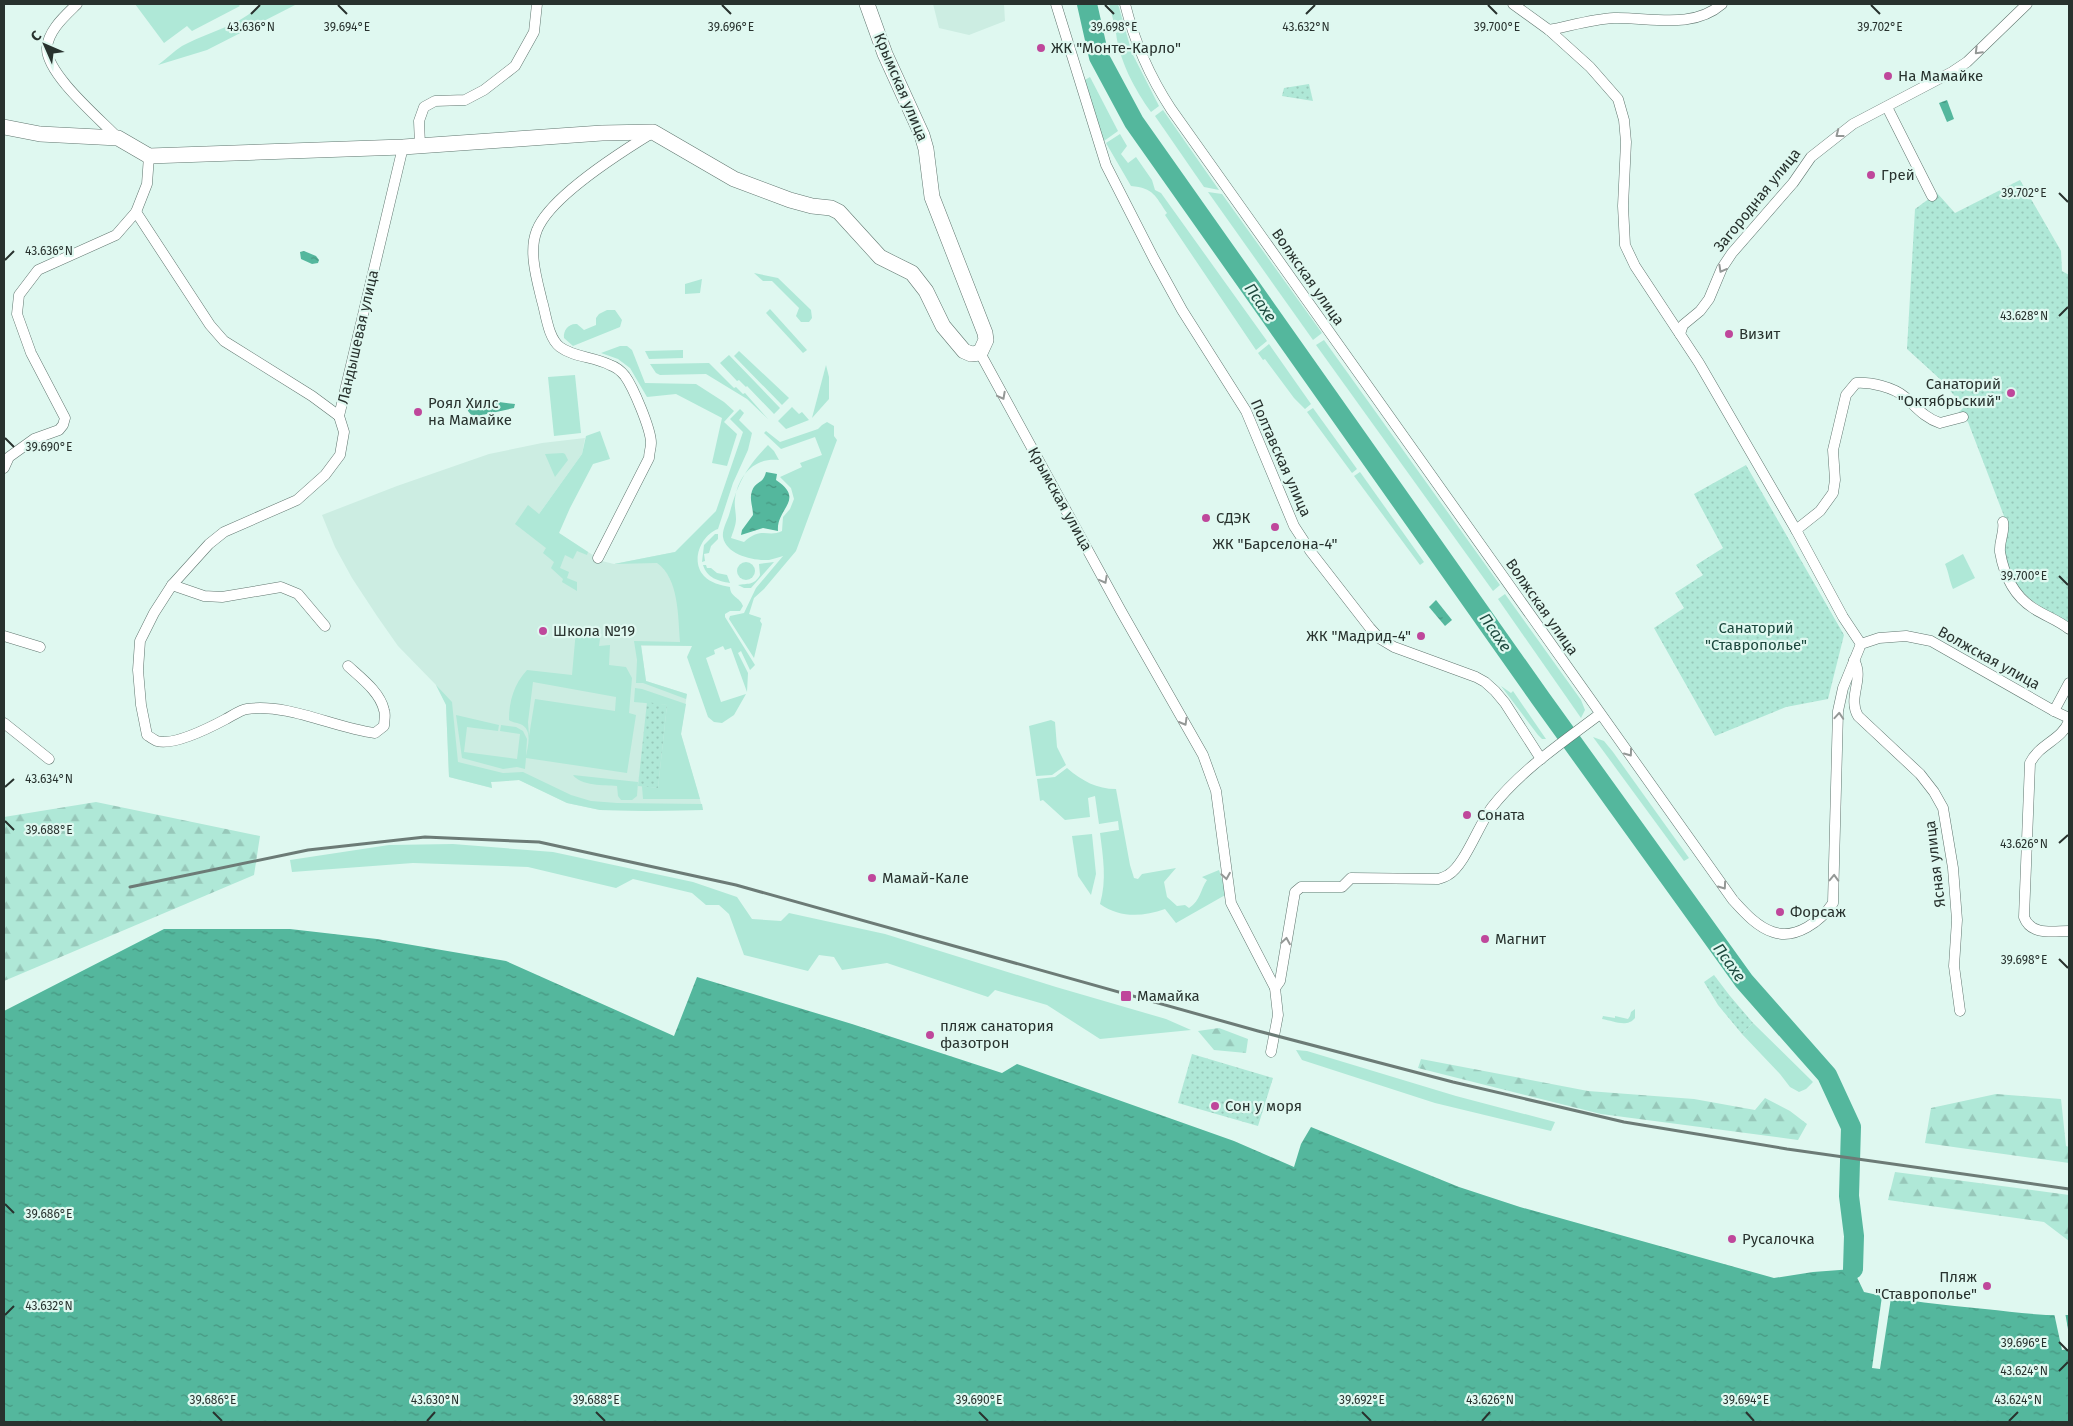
<svg xmlns="http://www.w3.org/2000/svg" width="2073" height="1426" viewBox="0 0 2073 1426" font-family="'Fira Sans',sans-serif">
<style>
.built{fill:#ccede2}
.green{fill:#afe8d7;fill-rule:evenodd}
.forest{fill:url(#forest-firs)}
.park{fill:url(#park-dots)}
.water{fill:url(#water-ripples)}
.pier{fill:#dff8f0}
.lines{fill:none;stroke-linecap:round;stroke-linejoin:round}
.river{stroke:#54b79d;stroke-width:20}
.street-casing{stroke:#60766f;stroke-width:11}
.secondary-casing{stroke:#60766f;stroke-width:16}
.street{stroke:#fff;stroke-width:10}
.secondary{stroke:#fff;stroke-width:15}
.rail{stroke:#6c7b76;stroke-width:3}
.oneway{stroke:#949896}
.ticks{fill:none;stroke:#28322e;stroke-width:2}
.poi-dot{fill:#bf479b;stroke:#dff8f0;stroke-width:2}
.labels{text-anchor:middle;stroke-width:4.5;stroke-linejoin:round;paint-order:stroke}
.poi-label{font-size:15px;fill:#28322e;stroke:#dff8f0;text-anchor:start}
.street-label{font-size:15px;fill:#28322e;stroke:#dff8f0}
.park-label{font-size:15px;fill:#1b473c;stroke:#dff8f0}
.water-label{font-size:16px;font-style:italic;fill:#1e4a3f;stroke:#dff8f0}
.ticks-label{font-size:12px;text-anchor:middle;fill:#28322e;stroke:#dff8f0;stroke-width:4.5;stroke-linejoin:round;paint-order:stroke}
</style>
<defs>
<pattern id="forest-firs" width="22" height="20" patternUnits="userSpaceOnUse" patternTransform="scale(1.25)"><rect width="22" height="20" fill="#afe8d7"/><path d="M5 1l3.5 6h-7zM16 11l3.5 6h-7z" fill="#97c7b9"/></pattern>
<pattern id="park-dots" width="8" height="8" patternUnits="userSpaceOnUse" patternTransform="scale(1.25)"><rect width="8" height="8" fill="#afe8d7"/><path d="M2 2h.1M6 6h.1" fill="none" stroke="#97c7b9" stroke-width="1.8" stroke-linecap="round"/></pattern>
<pattern id="water-ripples" width="26" height="14" patternUnits="userSpaceOnUse" patternTransform="scale(1.25)"><rect width="26" height="14" fill="#54b79d"/><path d="M2 4q2-2 4 0t4 0M15 11q2-2 4 0t4 0" fill="none" stroke="#469580"/></pattern>
</defs>
<rect width="100%" height="100%" fill="#dff8f0"/>
<g class="built">
<path d="M933,4H1004L1005,21L969,35L939,28Z"/>
<path d="M585,438L582,454L539,514L559,533L602,561L614,564L675,552L693,646H641L646,681L687,694L681,734L703,810L646,811L600,810L567,803L519,780L491,782L492,788L449,777L446,704L436,685L398,646L377,616L352,578L335,547L322,515L397,486L489,454L542,443Z"/>
</g>
<g class="green">
<path d="M135,4H238L240,6L192,31L187,26L164,43Z"/>
<path d="M261,4H297L207,50L158,65C166,59 174,51 182,46C208,32 240,26 261,4Z"/>
<path d="M1109,4H1118L1132,53L1159,106L1151,112C1135,90 1119,60 1116,33L1123,30L1120,21L1114,23Z"/>
<path d="M1090,77L1118,131L1104,141L1083,81Z"/>
<path d="M1163,110L1219,190L1204,187L1155,116Z"/>
<path d="M1120,134L1127,146L1121,154L1128,163L1136,157L1152,180L1155,190L1161,193L1267,341L1256,350L1165,215L1167,213C1155,196 1154,188 1131,186L1106,143Z"/>
<path d="M1208,192L1222,194L1322,333L1313,340Z"/>
<path d="M754,273L778,278L811,310L812,318L809,322H801L796,316L799,308L772,281H763Z"/>
<path d="M702,279L700,293L685,294V284Z"/>
<path d="M770,309L807,350L803,353L766,313Z"/>
<path d="M607,310H615L622,320L620,327L573,346L564,338C563,330 569,323 577,324L584,330L596,325V318L599,314Z"/>
<path d="M1324,340L1500,585L1493,591L1316,345Z"/>
<path d="M1269,344L1311,404L1305,409L1294,398L1265,359L1263,360L1258,353Z"/>
<path d="M620,346H627L632,350L645,383L696,384L724,402L734,411L724,422L737,434L727,466L712,463L722,418L676,394L647,397L630,368L618,359L601,353Z"/>
<path d="M683,350V358L649,359L645,351Z"/>
<path d="M739,351L789,398L782,405L734,356Z"/>
<path d="M729,355L780,408L774,414L747,386L746,387L739,380L737,381L720,363Z"/>
<path d="M709,363L734,388L736,387L743,394L745,393L768,419L747,399L706,374L660,375L656,373L650,364Z"/>
<path d="M826,365L829,377V399L812,418Z"/>
<path d="M575,375L581,433L554,436L548,377Z"/>
<path d="M792,407L799,414L802,412L809,420L786,429L778,421Z"/>
<path d="M1313,408L1357,469L1352,473L1307,412Z"/>
<path d="M740,409L744,413L739,420L752,433L748,450L733,483L718,529C701,535 690,561 704,576C711,583 720,585 730,587C730,597 740,597 743,606L740,611H730L725,614V617L755,665L750,670L741,651L738,653L748,673L747,692L731,648L725,650L723,646L714,650L715,654L706,658L721,702L746,694L734,715L722,723L714,722L708,717L687,657L692,646L641,645L646,681L687,694L686,699L643,683H636L637,660L634,641L680,642C678,617 679,578 657,563L614,564L675,552L716,511L743,432L730,419Z"/>
<path d="M827,422L834,426V436L837,440L796,551L764,589L754,598L749,614L761,618L760,621L762,624L754,658L729,619L730,616L744,613L756,588L783,556C779,557 774,559 769,560C754,561 726,555 723,537C722,530 727,521 729,515C738,483 745,469 768,445L774,451L779,460C754,457 738,476 735,499C734,506 736,512 736,519C736,525 733,532 731,538L744,542C762,526 768,538 782,531L783,517L790,509L794,499L791,488L780,477L802,467L800,463L822,455L815,437L781,449L764,433L766,431L780,442L818,429L822,425Z"/>
<path d="M600,431L610,459L593,464L570,508L559,533L588,552L587,555L577,551L573,559L565,555L560,568L569,572L567,578L577,582V591L562,582L563,579L551,568L554,562L543,553L546,548L515,524L528,505L539,514L582,454L586,436Z"/>
<path d="M563,453L565,454L568,460L555,477L545,454Z"/>
<path d="M1360,472L1424,562L1420,565L1354,476Z"/>
<path d="M715,534H718V539L711,546L709,553L704,554L705,561L702,562L704,545Z"/>
<path d="M1963,554L1975,578L1953,589C1949,580 1949,573 1945,564Z"/>
<circle cx="746" cy="571" r="9"/>
<path d="M774,562L751,588H744L738,585C747,583 754,586 760,575L759,564Z"/>
<path d="M703,565H706L707,568H711L717,573L727,575L730,583C718,581 707,578 703,565Z"/>
<path d="M1505,594L1581,700L1585,710L1581,718L1498,599Z"/>
<path d="M576,630L601,632L599,646L610,645L609,665L626,667L632,678L629,713L636,715L627,773L526,758L525,769L517,767L503,769L462,758L456,715L499,725L498,731L467,727L464,752L517,759L520,734L500,731L501,725L516,727L523,731L527,739L526,756C528,746 533,729 520,724C516,722 513,723 509,720C509,701 514,684 527,670L572,675ZM533,682L616,697L615,711L535,699L529,736L528,722Z"/>
<path d="M436,685L452,702L458,762L503,773L523,772L571,795L591,801L617,803L702,804L703,810L646,811L600,810L567,803L519,780L491,782L492,788L449,777L446,705Z"/>
<path d="M1501,686L1511,693L1513,691L1546,739H1542L1538,735Z"/>
<path d="M635,688L642,689L686,704L681,734L700,799H643L642,786L658,788L667,705L634,702Z"/>
<path d="M1051,720L1055,722L1057,747L1066,765L1052,775L1036,776L1029,726Z"/>
<path d="M1593,737L1604,741L1613,752L1689,858L1684,861Z"/>
<path d="M1067,768C1082,781 1097,789 1116,789L1130,865L1134,878L1138,879L1142,874L1176,868L1164,882L1167,897L1177,906L1185,905L1189,908C1201,900 1200,890 1207,880L1202,877L1219,870L1227,894L1176,923L1165,909C1142,917 1120,918 1100,904C1107,880 1103,857 1100,833L1119,830L1118,821L1099,824L1095,796L1088,798L1090,817L1065,820L1043,800L1040,801L1037,779L1055,777Z"/>
<path d="M573,775L638,782L637,796L632,800H621L618,796L617,786C604,785 581,786 573,775Z"/>
<path d="M1092,834L1096,874L1091,895L1078,876L1072,836Z"/>
<path d="M453,844L553,852L693,882L737,897L752,919L781,921L789,913L885,934L1056,987L1166,1019L1191,1030L1100,1039L1047,1005L995,990L988,997L887,963L842,970L834,957L819,955L808,971L744,955L729,914L719,905H706L692,893L633,879L616,888L528,867L413,863L292,872L290,860L389,845Z"/>
<path d="M1635,1009V1018C1627,1028 1614,1021 1602,1019L1603,1016L1615,1018V1016L1628,1019L1630,1016L1631,1012Z"/>
<path d="M1753,1023L1813,1082L1806,1089L1799,1092L1790,1087L1780,1074L1742,1034Z"/>
<path d="M1296,1050L1307,1051L1456,1096L1555,1122L1551,1131L1435,1103L1302,1060Z"/>
</g>
<g class="forest">
<path d="M96,802L260,836L254,875L4,981V817Z"/>
<path d="M1219,1028L1248,1039L1246,1053L1214,1050L1198,1031Z"/>
<path d="M1421,1059L1588,1091L1694,1099L1755,1110L1765,1098L1790,1111L1807,1124L1798,1140L1601,1114L1418,1068Z"/>
<path d="M1996,1094L2061,1099L2066,1146L2069,1147V1163L1925,1143L1931,1108Z"/>
<path d="M1895,1172L2069,1195V1241L2044,1222L1888,1200Z"/>
</g>
<g class="park">
<path d="M1309,84L1313,101L1282,96L1284,88Z"/>
<path d="M2020,180L2061,251L2062,271L2069,275V627C2041,607 2006,589 2004,550C2004,536 2008,532 2004,516L1968,422L1959,412L1964,407L1941,380L1907,349L1915,209L1937,193L1955,213Z"/>
<path d="M1746,465L1844,635L1828,699L1786,707L1715,736L1654,628L1684,608L1675,593L1703,575L1696,565L1723,548L1694,494Z"/>
<path d="M647,702L667,705L658,788L638,786Z"/>
<path d="M1714,975L1730,996L1753,1023L1742,1034L1718,1005L1704,982Z"/>
<path d="M1192,1054L1273,1078L1258,1126L1178,1103Z"/>
</g>
<g class="water">
<path d="M1947,100L1954,119L1947,122L1939,103Z"/>
<path d="M304,251L316,256L319,260L318,263L312,264L301,259L300,252Z"/>
<path d="M493,399L499,402L515,404L514,408L473,417L468,411L467,405L471,400L485,403Z"/>
<path d="M766,472L777,474L776,480C806,500 776,508 778,531L763,528L741,535L742,530L753,515C753,507 749,499 752,491C756,480 763,485 766,472Z"/>
<path d="M1436,600L1452,620L1445,626L1429,607Z"/>
<path d="M164,929H290L377,939L506,961L674,1036L697,977L852,1024L1002,1073L1017,1064L1234,1141L1294,1167L1301,1144L1311,1127L1459,1187L1520,1207L1774,1278L1813,1272L1853,1269L1864,1292C1903,1301 1945,1305 1985,1309C2013,1312 2041,1316 2069,1315V1422H4V1011Z"/>
</g>
<g class="pier">
<path d="M1882,1296L1891,1298L1880,1369L1872,1368Z"/>
<path d="M2065,1312L2069,1335V1349L2062,1350L2054,1313Z"/>
</g>
<g class="lines">
<path class="river" d="M1087,4L1099,57L1134,122L1541,699L1744,981L1827,1075L1851,1127L1849,1196L1854,1236L1853,1269"/>
<defs>
<g id="street">
<path d="M77,4C66,15 48,30 47,48C46,74 100,119 118,138"/>
<path d="M1056,4L1106,165L1154,259L1182,310L1246,411L1294,526L1311,552L1370,628L1379,638L1394,647L1476,677L1485,682L1495,691L1505,703L1541,759"/>
<path d="M1125,4C1134,40 1150,77 1171,109L1733,900C1744,912 1757,927 1773,932C1796,940 1821,921 1833,903L1838,711L1843,688L1861,644L1879,638L1906,636L1931,641L2054,711L2069,718"/>
<path d="M1513,4L1549,30L1590,67L1618,99L1624,120L1626,142L1623,206L1625,245L1635,266L1699,363L1796,530L1843,617L1861,644"/>
<path d="M1549,30C1570,26 1593,19 1614,18C1650,17 1692,30 1722,4"/>
<path d="M1887,107L1932,196"/>
<path d="M420,145L419,121L424,107L435,101L465,100L484,90L515,66L534,32L537,4"/>
<path d="M136,212L210,325L224,341L312,396L339,416"/>
<path d="M1680,334L1683,325L1700,311L1709,299L1722,268L1732,253L1793,183L1811,157L1853,124L1952,72L1967,62L2027,4"/>
<path d="M980,353L1121,611L1203,755L1216,791L1231,903L1275,988L1278,1015L1271,1052"/>
<path d="M339,416L344,432L340,455L325,475L297,500L224,532L209,544L172,585L154,613L140,641L138,670L141,705L147,735C150,737 154,740 157,741C174,746 211,727 226,719C232,716 240,710 247,709C289,703 334,728 375,733L384,726C384,721 386,714 384,710C380,692 361,678 348,666"/>
<path d="M339,416L403,147"/>
<path d="M4,468L9,457L34,439L59,430L63,425L65,418L31,353L17,314L19,295L38,270L116,235L136,212L147,184L149,156"/>
<path d="M2003,522C2005,532 1999,541 2000,552C2004,575 2013,595 2033,608C2045,616 2058,620 2069,629"/>
<path d="M1796,530L1820,511L1833,493L1835,480L1833,450L1846,395L1856,383C1871,382 1893,387 1905,397C1917,408 1925,418 1940,423L1963,417"/>
<path d="M598,558L649,458C649,453 651,448 651,443C651,429 633,387 625,376C621,371 616,367 610,365C595,357 573,357 560,347C548,338 546,314 542,301C537,280 528,251 537,230C550,197 621,152 652,133"/>
<path d="M172,585L204,596L222,597L281,587L298,594L325,626"/>
<path d="M4,636L40,647"/>
<path d="M1854,660C1865,679 1847,697 1858,716L1920,774L1934,792L1943,808L1953,868L1957,920L1954,966L1960,1011"/>
<path d="M2054,711L2069,683"/>
<path d="M2069,721C2062,740 2039,744 2030,763L2024,917C2031,936 2053,931 2069,931"/>
<path d="M4,723L49,759"/>
<path d="M1275,988L1280,981L1295,892L1301,887H1342L1351,878L1438,879C1441,878 1445,877 1448,875C1465,865 1479,824 1492,807C1521,770 1563,742 1600,714"/>
</g>
<path id="secondary" d="M4,127L40,134L118,138L149,156L403,147L602,133L653,132L734,179L790,200L812,206L831,208L839,212L880,257L912,273L926,291L943,326L964,351L971,354L980,353L986,340L985,333L932,197L926,149L922,135L885,54L867,4"/>
</defs>
<use href="#street" class="street-casing"/>
<use href="#secondary" class="secondary-casing"/>
<use href="#street" class="street"/>
<use href="#secondary" class="secondary"/>
<path class="rail" d="M130,887L308,850L425,837L539,842L736,885L1258,1031L1453,1082L1624,1122L1787,1149L2069,1189"/>
</g>
<defs><path id="oneway-chevron" d="M-2-3.5L2.5 0L-2 3.5" fill="none" stroke-width="1.6" stroke-linecap="round" stroke-linejoin="round" transform="scale(1.25)"/></defs>
<g class="oneway">
<use href="#oneway-chevron" transform="translate(1978 51) rotate(135)"/>
<use href="#oneway-chevron" transform="translate(1839 134) rotate(142)"/>
<use href="#oneway-chevron" transform="translate(1722 269) rotate(119)"/>
<use href="#oneway-chevron" transform="translate(1002 396) rotate(62)"/>
<use href="#oneway-chevron" transform="translate(1104 580) rotate(62)"/>
<use href="#oneway-chevron" transform="translate(1839 716) rotate(-86)"/>
<use href="#oneway-chevron" transform="translate(1184 722) rotate(60)"/>
<use href="#oneway-chevron" transform="translate(1629 753) rotate(54)"/>
<use href="#oneway-chevron" transform="translate(1226 876) rotate(81)"/>
<use href="#oneway-chevron" transform="translate(1834 878) rotate(-88)"/>
<use href="#oneway-chevron" transform="translate(1723 886) rotate(55)"/>
<use href="#oneway-chevron" transform="translate(1286 941) rotate(-81)"/>
</g>
<path class="ticks" d="M338,5L347,14M722,5L731,14M1105,5L1114,14M1488,5L1497,14M1871,5L1880,14M251,14L260,5M1306,14L1315,5M2059,193L2068,202M5,260L14,251M2059,316L2068,307M5,438L14,447M2059,576L2068,585M5,787L14,779M5,821L14,830M2059,843L2068,835M2059,959L2068,968M5,1204L14,1213M5,1315L14,1306M2059,1342L2068,1351M2059,1371L2068,1362M213,1412L222,1421M596,1412L605,1421M979,1412L988,1421M1362,1412L1371,1421M1746,1412L1754,1421M427,1421L435,1412M1482,1421L1490,1412M2009,1421L2018,1412"/>
<g class="poi-dot">
<circle cx="1041" cy="48" r="5"/>
<circle cx="1888" cy="76" r="5"/>
<circle cx="1871" cy="175" r="5"/>
<circle cx="1729" cy="334" r="5"/>
<circle cx="2011" cy="393" r="5"/>
<circle cx="418" cy="412" r="5"/>
<circle cx="1206" cy="518" r="5"/>
<circle cx="1275" cy="527" r="5"/>
<circle cx="543" cy="631" r="5"/>
<circle cx="1421" cy="636" r="5"/>
<circle cx="1467" cy="815" r="5"/>
<circle cx="872" cy="878" r="5"/>
<circle cx="1780" cy="912" r="5"/>
<circle cx="1485" cy="939" r="5"/>
<rect x="1120" y="990" width="12" height="12" rx="2.5"/>
<circle cx="930" cy="1035" r="5"/>
<circle cx="1215" cy="1106" r="5"/>
<circle cx="1732" cy="1239" r="5"/>
<circle cx="1987" cy="1286" r="5"/>
</g>
<g class="labels">
<g class="poi-label">
<text x="1051" y="53">ЖК "Монте-Карло"</text>
<text x="1898" y="81">На Мамайке</text>
<text x="1881" y="180">Грей</text>
<text x="1739" y="339">Визит</text>
<text x="2001" y="389" text-anchor="end">Санаторий<tspan x="2001" dy="17">"Октябрьский"</tspan></text>
<text x="428" y="408">Роял Хилс<tspan x="428" dy="17">на Мамайке</tspan></text>
<text x="1216" y="523">СДЭК</text>
<text x="1275" y="549" text-anchor="middle">ЖК "Барселона-4"</text>
<text x="553" y="636">Школа №19</text>
<text x="1411" y="641" text-anchor="end">ЖК "Мадрид-4"</text>
<text x="1477" y="820">Соната</text>
<text x="882" y="883">Мамай-Кале</text>
<text x="1790" y="917">Форсаж</text>
<text x="1495" y="944">Магнит</text>
<text x="1137" y="1001">Мамайка</text>
<text x="940" y="1031">пляж санатория<tspan x="940" dy="17">фазотрон</tspan></text>
<text x="1225" y="1111">Сон у моря</text>
<text x="1742" y="1244">Русалочка</text>
<text x="1977" y="1282" text-anchor="end">Пляж<tspan x="1977" dy="17">"Ставрополье"</tspan></text>
</g>
<g class="street-label">
<text transform="translate(901 87) rotate(67)" y="5">Крымская улица</text>
<text transform="translate(1757 200) rotate(-51)" y="5">Загородная улица</text>
<text transform="translate(1308 277) rotate(55)" y="5">Волжская улица</text>
<text transform="translate(358 337) rotate(-77)" y="5">Ландышевая улица</text>
<text transform="translate(1281 458) rotate(66)" y="5">Полтавская улица</text>
<text transform="translate(1060 499) rotate(61)" y="5">Крымская улица</text>
<text transform="translate(1542 607) rotate(55)" y="5">Волжская улица</text>
<text transform="translate(1989 658) rotate(29)" y="5">Волжская улица</text>
<text transform="translate(1935 864) rotate(-97)" y="5">Ясная улица</text>
</g>
<g class="park-label">
<text x="1756" y="633">Санаторий<tspan x="1756" dy="17">"Ставрополье"</tspan></text>
</g>
<g class="water-label">
<text transform="translate(1261 302) rotate(55)" y="6">Псахе</text>
<text transform="translate(1496 632) rotate(55)" y="6">Псахе</text>
<text transform="translate(1730 962) rotate(54)" y="6">Псахе</text>
</g>
</g>
<g class="ticks-label">
<text x="347" y="31">39.694°E</text>
<text x="731" y="31">39.696°E</text>
<text x="1114" y="31">39.698°E</text>
<text x="1306" y="31">43.632°N</text>
<text x="1497" y="31">39.700°E</text>
<text x="1880" y="31">39.702°E</text>
<text x="251" y="31">43.636°N</text>
<text x="2024" y="197">39.702°E</text>
<text x="49" y="255">43.636°N</text>
<text x="2024" y="320">43.628°N</text>
<text x="49" y="451">39.690°E</text>
<text x="2024" y="580">39.700°E</text>
<text x="49" y="783">43.634°N</text>
<text x="49" y="834">39.688°E</text>
<text x="2024" y="848">43.626°N</text>
<text x="2024" y="964">39.698°E</text>
<text x="49" y="1218">39.686°E</text>
<text x="49" y="1310">43.632°N</text>
<text x="2024" y="1347">39.696°E</text>
<text x="2024" y="1375">43.624°N</text>
<text x="213" y="1404">39.686°E</text>
<text x="435" y="1404">43.630°N</text>
<text x="596" y="1404">39.688°E</text>
<text x="979" y="1404">39.690°E</text>
<text x="1362" y="1404">39.692°E</text>
<text x="1490" y="1404">43.626°N</text>
<text x="1746" y="1404">39.694°E</text>
<text x="2018" y="1404">43.624°N</text>
</g>
<rect width="2073" height="1426" fill="none" stroke="#28322e" stroke-width="10"/>
<g transform="translate(45 45) rotate(315)" stroke="#dff8f0" stroke-width="4" paint-order="stroke">
<path d="M0-4L9 19L0 12L-9 19Z" fill="#28322e"/>
<text y="-8" font-size="14" font-weight="bold" text-anchor="middle" fill="#28322e">С</text>
</g>
</svg>
